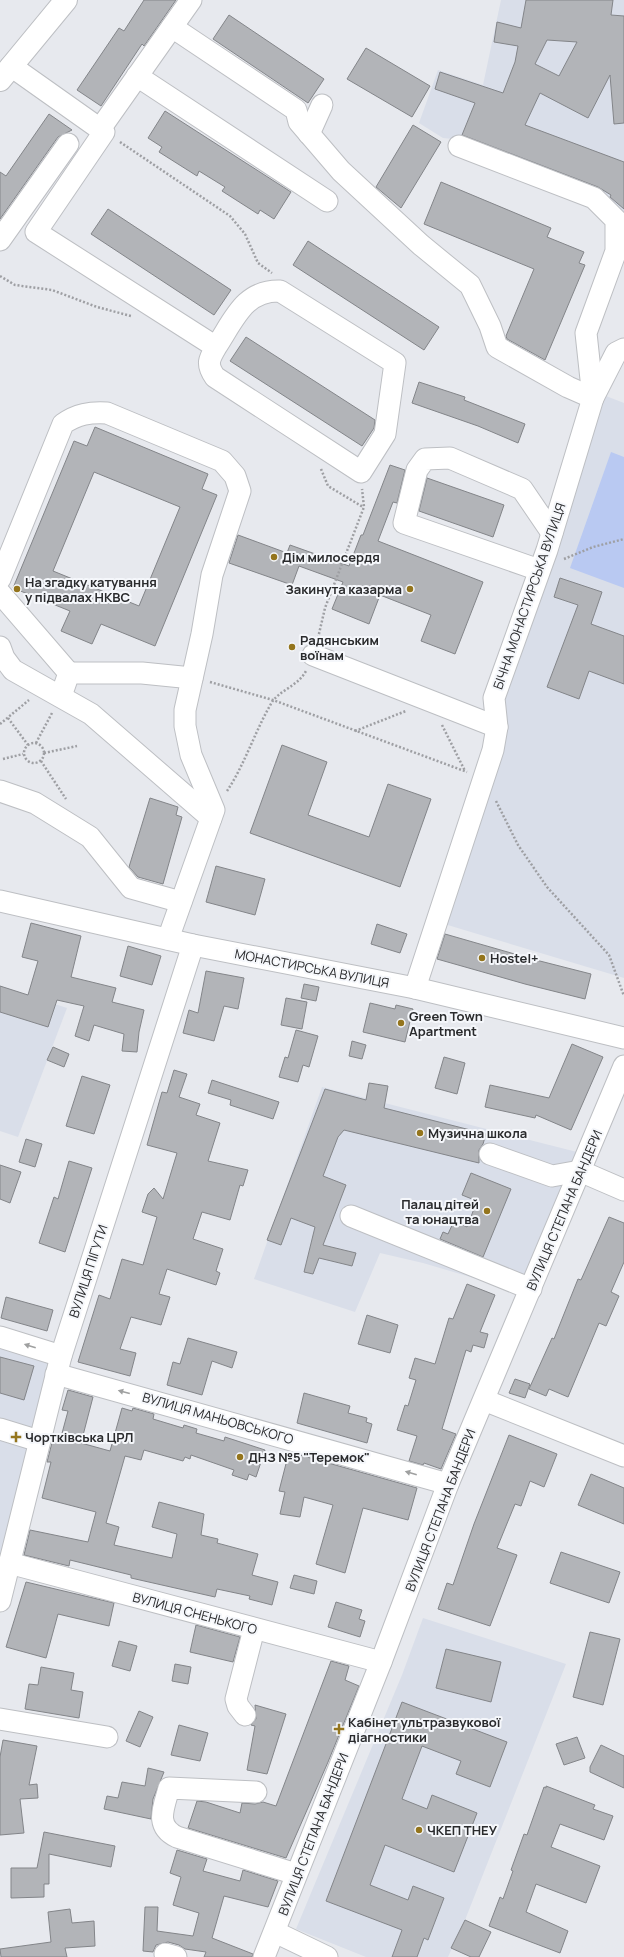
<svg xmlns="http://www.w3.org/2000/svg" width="624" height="1957" viewBox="0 0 624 1957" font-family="Manrope,sans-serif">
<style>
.built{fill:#d9dee9}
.green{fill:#b9c9f2}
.building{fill:#b2b4b8;stroke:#838589;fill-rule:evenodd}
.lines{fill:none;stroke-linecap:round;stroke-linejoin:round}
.minor-casing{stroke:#bdbfc3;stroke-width:23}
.major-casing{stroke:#bdbfc3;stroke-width:24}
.path{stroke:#9e9fa3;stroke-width:2.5;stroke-dasharray:2 2;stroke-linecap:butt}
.minor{stroke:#fff;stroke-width:21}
.major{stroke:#fff;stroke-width:22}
.oneway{fill:#9fa0a0}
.poi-dot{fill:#94751d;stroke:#f5f7fb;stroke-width:1.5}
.labels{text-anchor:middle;stroke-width:4;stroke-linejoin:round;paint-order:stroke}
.poi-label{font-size:13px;font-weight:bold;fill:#2a2b2d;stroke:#f5f7fb;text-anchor:start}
.street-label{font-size:13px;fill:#2a2b2d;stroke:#f5f7fb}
</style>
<rect width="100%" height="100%" fill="#e7e9ee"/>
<g class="built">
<path d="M501,0H624V255L602,200L453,139L443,138L419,123L438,70L483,85Z"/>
<path d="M606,396L624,403V978L441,923L501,695Z"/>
<path d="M0,986L67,1008L18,1137L0,1131Z"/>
<path d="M322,1087L577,1152L518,1291L423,1263L380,1253L355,1312L254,1279Z"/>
<path d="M0,1346L50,1362L0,1562Z"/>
<path d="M423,1618L566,1664L465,1920L448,1957H366L296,1929L402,1675Z"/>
</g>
<path class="green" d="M611,452L624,457V588L570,568Z"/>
<g class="building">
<path d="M144,0H176L144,46L142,44L101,106L77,90L119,28L124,31Z"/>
<path d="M526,0H613L611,15L624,16V123L614,124L610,75L588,118L540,93L525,125L624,162V209L610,197L611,195L598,187L462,135L475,103L435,89L440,72L503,93L515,62L518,46L494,42L497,22L521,28ZM547,40L577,42L559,76L535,64Z"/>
<path d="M229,15L324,79L308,103L213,39Z"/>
<path d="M366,48L430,86L412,117L347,79Z"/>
<path d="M165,111L291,192L274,219L260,210L258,214L222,191L225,187L199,171L197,176L159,152L162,147L148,138Z"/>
<path d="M49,114L72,130L58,137L0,219V172L6,176Z"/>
<path d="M413,125L441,142L401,208L376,187Z"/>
<path d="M441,182L551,228L547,237L584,252L579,263L585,265L545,360L507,339L506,336L534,269L424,224Z"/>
<path d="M108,209L231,290L214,315L91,234Z"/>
<path d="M308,241L439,327L424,350L293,265Z"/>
<path d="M246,337L375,420L374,428L362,446L230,361Z"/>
<path d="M419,382L465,397L464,400L525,424L518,443L478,426L412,403Z"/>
<path d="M95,427L208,474L202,489L217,495L155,646L101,624L92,644L61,631L70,611L13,588L74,441L87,446ZM94,472L180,507L139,606L53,571Z"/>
<path d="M390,465L405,470L397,503L393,502L378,541L483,582L455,654L421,641L431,615L380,595L369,624L332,609L343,582L299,566L292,585L229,563L238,535L287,553L290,545L349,566L361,535H363Z"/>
<path d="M427,478L504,505L493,537L419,511Z"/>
<path d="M560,578L602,592L591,624L624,636V684L589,671L579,699L547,687L578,605L554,597Z"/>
<path d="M282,745L327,762L308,815L369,837L388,784L431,799L400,887L250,833Z"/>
<path d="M150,798L178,807L176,815L182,817L163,884L138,877L129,867Z"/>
<path d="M216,866L265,879L255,915L206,902Z"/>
<path d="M31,923L81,936L71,977L116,988L112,1002L144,1010L139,1032L137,1052L122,1051L124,1034L94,1025L89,1041L75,1036L84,1006L57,1000L48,1027L0,1012V986L28,995L38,961L22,957Z"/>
<path d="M377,924L407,934L400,953L371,944Z"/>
<path d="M445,934L532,959L591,974L585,999L525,984L437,959Z"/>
<path d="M128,946L161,956L152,985L120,976Z"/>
<path d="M206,971L244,978L238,1009L224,1006L214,1041L183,1033L189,1010L198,1013Z"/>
<path d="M304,984L319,987L316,1001L301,998Z"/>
<path d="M286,998L307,1002L302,1029L281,1025Z"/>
<path d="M370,1003L395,1009L396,1005L413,1009L405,1042L363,1032Z"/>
<path d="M296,1030L318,1036L309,1067L303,1065L298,1082L279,1077L285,1057L288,1058Z"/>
<path d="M352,1041L366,1045L362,1059L349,1056Z"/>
<path d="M572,1044L603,1057L571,1130L536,1115L535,1118L485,1107L490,1085L549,1098Z"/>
<path d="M53,1047L69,1054L64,1067L47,1060Z"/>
<path d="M444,1057L465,1063L457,1094L435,1088Z"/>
<path d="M174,1070L187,1074L179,1097L200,1104L196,1115L220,1123L208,1161L248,1170L243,1186L240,1185L230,1220L202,1212L193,1239L223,1249L216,1271L220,1273L216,1285L167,1269L159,1294L170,1297L161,1325L131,1317L120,1349L136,1353L130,1376L78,1362L99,1295L110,1299L122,1259L143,1265L157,1217L142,1212L148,1194L154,1188L163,1199L177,1153L147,1145L162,1092L167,1093Z"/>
<path d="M82,1076L110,1085L94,1134L66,1126Z"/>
<path d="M212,1080L279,1102L273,1119L230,1105L231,1100L208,1093Z"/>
<path d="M369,1083L388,1086L384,1108L486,1134L483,1144L479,1150V1163L344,1130L338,1137L323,1176L346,1185L323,1245L356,1253L352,1266L319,1258L313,1274L304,1272L315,1227L291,1218L281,1245L267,1240L325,1089L366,1100Z"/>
<path d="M26,1139L42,1144L35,1167L19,1162Z"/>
<path d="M69,1161L92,1168L65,1252L39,1243L54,1197L58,1199Z"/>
<path d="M0,1165L21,1172L10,1203L0,1199Z"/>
<path d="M471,1173L511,1189L483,1257L440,1239L443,1232L448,1234L454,1221L467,1227L477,1201L462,1195Z"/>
<path d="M609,1217L624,1223V1262L611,1292L619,1296L606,1326L599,1323L568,1397L549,1389L546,1396L529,1389L552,1338L554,1339L578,1279L581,1280Z"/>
<path d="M467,1284L495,1295L480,1332L488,1334L484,1348L473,1345L471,1352L466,1350L442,1429L456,1434L441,1469L424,1463L423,1465L409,1461L417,1436L397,1430L405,1405L408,1406L416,1380L409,1378L415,1358L435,1364L449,1318L453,1319Z"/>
<path d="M6,1297L53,1310L47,1331L1,1318Z"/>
<path d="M367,1315L398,1325L390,1353L358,1344Z"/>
<path d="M188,1338L237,1352L232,1368L212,1361L202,1395L167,1385L173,1362L180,1364Z"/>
<path d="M0,1357L34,1366L24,1400L0,1393Z"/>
<path d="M515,1379L530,1384L525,1398L509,1393Z"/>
<path d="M68,1390L93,1397L81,1443L110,1451L122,1408L132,1411L133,1408L154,1414L153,1419L183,1428L184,1425L197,1429L196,1433L224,1441L225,1437L265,1450L256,1477L249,1474L247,1480L232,1475L234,1470L191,1455L190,1459L185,1457L183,1461L144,1450L141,1460L125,1456L106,1523L119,1527L114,1545L172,1558L177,1534L152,1527L159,1502L204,1514L201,1535L218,1539L217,1543L258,1554L252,1575L278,1582L272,1605L249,1599L250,1596L217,1589L215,1597L131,1578V1575L70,1560L69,1566L24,1555L30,1530L88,1542L96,1512L42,1498L51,1462H47L54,1435L61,1437L68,1411L62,1410Z"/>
<path d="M304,1393L350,1406L348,1413L367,1418L366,1422L372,1424L367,1443L297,1423Z"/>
<path d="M509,1435L557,1454L544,1487L530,1481L521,1506L515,1504L497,1548L517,1555L490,1626L438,1609L447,1583L453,1585L474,1524Z"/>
<path d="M289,1452L417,1488L408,1520L363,1508L345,1573L316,1564L333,1505L304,1497L300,1517L280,1514L285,1492L279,1491Z"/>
<path d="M591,1474L624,1488V1524L578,1505Z"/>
<path d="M561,1552L620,1572L609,1603L550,1583Z"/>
<path d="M294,1575L317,1581L314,1594L290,1588Z"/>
<path d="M26,1582L114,1603L109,1626L58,1614L46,1658L6,1647Z"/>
<path d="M336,1602L362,1610L359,1619L365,1621L360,1637L328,1627Z"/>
<path d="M196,1625L240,1637L233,1662L190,1652Z"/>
<path d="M590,1632L620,1639L603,1705L573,1697Z"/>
<path d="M119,1641L137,1646L130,1671L112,1666Z"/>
<path d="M446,1649L501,1662L491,1702L436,1688Z"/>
<path d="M331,1661L349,1666L345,1680L359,1686L328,1762L286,1858L188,1828L197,1801L206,1802L240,1813L242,1803L255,1804L263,1802L276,1806Z"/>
<path d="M175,1664L191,1667L188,1684L172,1681Z"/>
<path d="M41,1667L74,1673L71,1690L83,1692L79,1718L25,1709L29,1684L38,1685Z"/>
<path d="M402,1702L507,1742L490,1787L456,1774L461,1761L422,1746L402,1799L427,1809L432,1795L477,1813L454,1872L385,1845L370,1885L408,1900L413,1886L444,1898L428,1940L424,1938L417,1957H392L402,1930L326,1901Z"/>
<path d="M255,1705L286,1714L267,1774L247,1770L255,1726L251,1725L256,1719Z"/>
<path d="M139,1711L153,1717L140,1747L126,1741Z"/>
<path d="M179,1725L208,1733L200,1761L171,1755Z"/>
<path d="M577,1737L585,1758L564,1765L556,1744Z"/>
<path d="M3,1740L37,1746L29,1785L37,1784L38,1798L20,1799L24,1833L0,1835V1757Z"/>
<path d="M601,1745L624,1756V1788L590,1772V1767Z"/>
<path d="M148,1768L164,1772L153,1799L151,1819L104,1809L107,1796L118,1798L122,1782L145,1786Z"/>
<path d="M546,1786L595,1805L593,1809L613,1816L604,1840L560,1824L551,1847L600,1866L586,1903L536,1884L526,1912L568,1931L560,1953L489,1926L500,1897L503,1899L513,1871L511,1870L524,1834L527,1835L544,1787L546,1788Z"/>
<path d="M44,1832L115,1846L111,1867L49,1854V1884H44V1897L11,1898V1868H37Z"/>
<path d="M177,1850L207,1859L203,1871L240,1881L243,1870L278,1881L268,1907L224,1896L212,1938L253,1954L252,1957H204L206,1952L185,1949L179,1945L168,1942L156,1945L153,1952L143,1951L145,1907H158L157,1931L193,1936L199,1913L173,1905L181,1877L170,1873Z"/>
<path d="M70,1909L72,1923L94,1921L95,1946L65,1948L67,1957H1L0,1949L51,1942L48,1912Z"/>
<path d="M465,1920L491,1932L479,1957H471L451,1948Z"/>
</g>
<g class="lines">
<defs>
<g id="minor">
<path d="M172,27L296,110L299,122L341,171L421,245L470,285L490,326L497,347L568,387L593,398"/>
<path d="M11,66L100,129L191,0"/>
<path d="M137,76L327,201"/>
<path d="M100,129L104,132L36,232L216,347C209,359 206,364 215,377L361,472L385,434L395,363L280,291C244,290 234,320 216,347"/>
<path d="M309,134L322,105"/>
<path d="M459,146L594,198L616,220V251L586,333L593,398"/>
<path d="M0,240L68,144"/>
<path d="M539,570L404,523L417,470L425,459L450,458L522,489L552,533"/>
<path d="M0,579L63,424C77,414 90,412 107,413L222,461L235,476L240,491L212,575L202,634L185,710V726L191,755L214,810L168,939"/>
<path d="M0,593L69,673"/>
<path d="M0,647L4,658L13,670L91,714L211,818"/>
<path d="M313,655L497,727"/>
<path d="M61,696L69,673H142L192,678"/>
<path d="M0,791L35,803L90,837L131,888L181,902"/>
<path d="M0,901L193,945L415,988L624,1038"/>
<path d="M415,988L493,750L497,727L494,698L547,550L593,398L616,353L624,349"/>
<path d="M490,1154L552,1176L580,1171L624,1190"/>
<path d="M351,1216L531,1289"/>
<path d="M0,1337L61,1356"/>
<path d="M56,1374L448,1484"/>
<path d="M484,1400L624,1456"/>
<path d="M0,1429L39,1441"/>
<path d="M9,1563L381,1662"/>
<path d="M0,1601L61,1356L193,945"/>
<path d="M245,1715L238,1706L236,1699L254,1629"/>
<path d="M0,1719L107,1737"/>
<path d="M256,1792L169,1788C164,1807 154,1826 177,1837L296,1874"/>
<path d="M275,1932L327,1957"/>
<path d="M165,1954L176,1957"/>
<path d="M264,1957L381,1662L448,1484L624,1066"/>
</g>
<path id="major" d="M0,80L66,0"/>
</defs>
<use href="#minor" class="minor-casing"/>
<use href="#major" class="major-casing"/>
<g class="path">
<path d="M120,142L230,216L245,234L258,263L272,273"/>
<path d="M0,276L15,285L52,290L97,307L131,316"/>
<path d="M321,469L328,486L363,507"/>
<path d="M564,559L593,547L624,539"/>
<path d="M318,638L325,608L364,507L362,489"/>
<path d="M210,682L273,700L467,772"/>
<path d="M8,718L28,745"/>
<path d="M0,724L29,700"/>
<path d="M442,725L465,771"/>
<path d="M355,731L406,711"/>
<circle cx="34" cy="753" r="10"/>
<path d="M36,743L52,713"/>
<path d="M44,753L77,746"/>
<path d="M3,759L23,754"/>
<path d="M41,761L66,799"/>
<path d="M227,791C245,764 255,731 272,702C280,690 298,686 306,671"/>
<path d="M496,801L518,845L547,887L609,955L624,996"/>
</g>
<use href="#minor" class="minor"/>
<use href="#major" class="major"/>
</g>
<defs><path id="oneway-solid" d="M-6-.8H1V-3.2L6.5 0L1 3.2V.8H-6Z"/></defs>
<g class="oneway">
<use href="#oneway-solid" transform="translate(30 1346) rotate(-163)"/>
<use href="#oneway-solid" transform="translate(124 1392) rotate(-165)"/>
<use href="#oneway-solid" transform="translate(411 1473) rotate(-164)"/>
</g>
<g class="poi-dot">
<circle cx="274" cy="557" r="4"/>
<circle cx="17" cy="589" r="4"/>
<circle cx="410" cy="589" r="4"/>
<circle cx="292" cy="647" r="4"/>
<circle cx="482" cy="958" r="4"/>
<circle cx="401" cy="1023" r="4"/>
<circle cx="420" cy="1133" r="4"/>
<circle cx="487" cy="1211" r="4"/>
<path d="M14 1431h4v4h4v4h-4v4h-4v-4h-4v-4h4z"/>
<circle cx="240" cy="1457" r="4"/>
<path d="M337 1723h4v4h4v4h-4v4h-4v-4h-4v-4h4z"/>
<circle cx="419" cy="1830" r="4"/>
</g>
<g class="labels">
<g class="poi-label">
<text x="282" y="562">Дім милосердя</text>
<text x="25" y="587">На згадку катування<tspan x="25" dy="15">у підвалах НКВС</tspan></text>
<text x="402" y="594" text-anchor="end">Закинута казарма</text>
<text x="300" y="645">Радянським<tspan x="300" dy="15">воїнам</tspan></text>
<text x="490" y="963">Hostel+</text>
<text x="409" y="1021">Green Town<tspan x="409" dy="15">Apartment</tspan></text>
<text x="428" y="1138">Музична школа</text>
<text x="479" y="1209" text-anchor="end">Палац дітей<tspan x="479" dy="15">та юнацтва</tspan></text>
<text x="25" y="1442">Чортківська ЦРЛ</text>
<text x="248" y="1462">ДНЗ №5 "Теремок"</text>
<text x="348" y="1727">Кабінет ультразвукової<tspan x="348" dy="15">діагностики</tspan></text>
<text x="427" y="1835">ЧКЕП ТНЕУ</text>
</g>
<g class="street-label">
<text transform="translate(529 596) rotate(-71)" y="5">БІЧНА МОНАСТИРСЬКА ВУЛИЦЯ</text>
<text transform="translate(312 968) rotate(11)" y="5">МОНАСТИРСЬКА ВУЛИЦЯ</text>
<text transform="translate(564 1210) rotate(-67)" y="5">ВУЛИЦЯ СТЕПАНА БАНДЕРИ</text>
<text transform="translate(88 1271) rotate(-72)" y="5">ВУЛИЦЯ ПІГУТИ</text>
<text transform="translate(218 1418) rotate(16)" y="5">ВУЛИЦЯ МАНЬОВСЬКОГО</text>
<text transform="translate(440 1510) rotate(-69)" y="5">ВУЛИЦЯ СТЕПАНА БАНДЕРИ</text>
<text transform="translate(195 1613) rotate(15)" y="5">ВУЛИЦЯ СНЕНЬКОГО</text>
<text transform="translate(313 1834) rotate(-69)" y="5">ВУЛИЦЯ СТЕПАНА БАНДЕРИ</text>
</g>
</g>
</svg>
